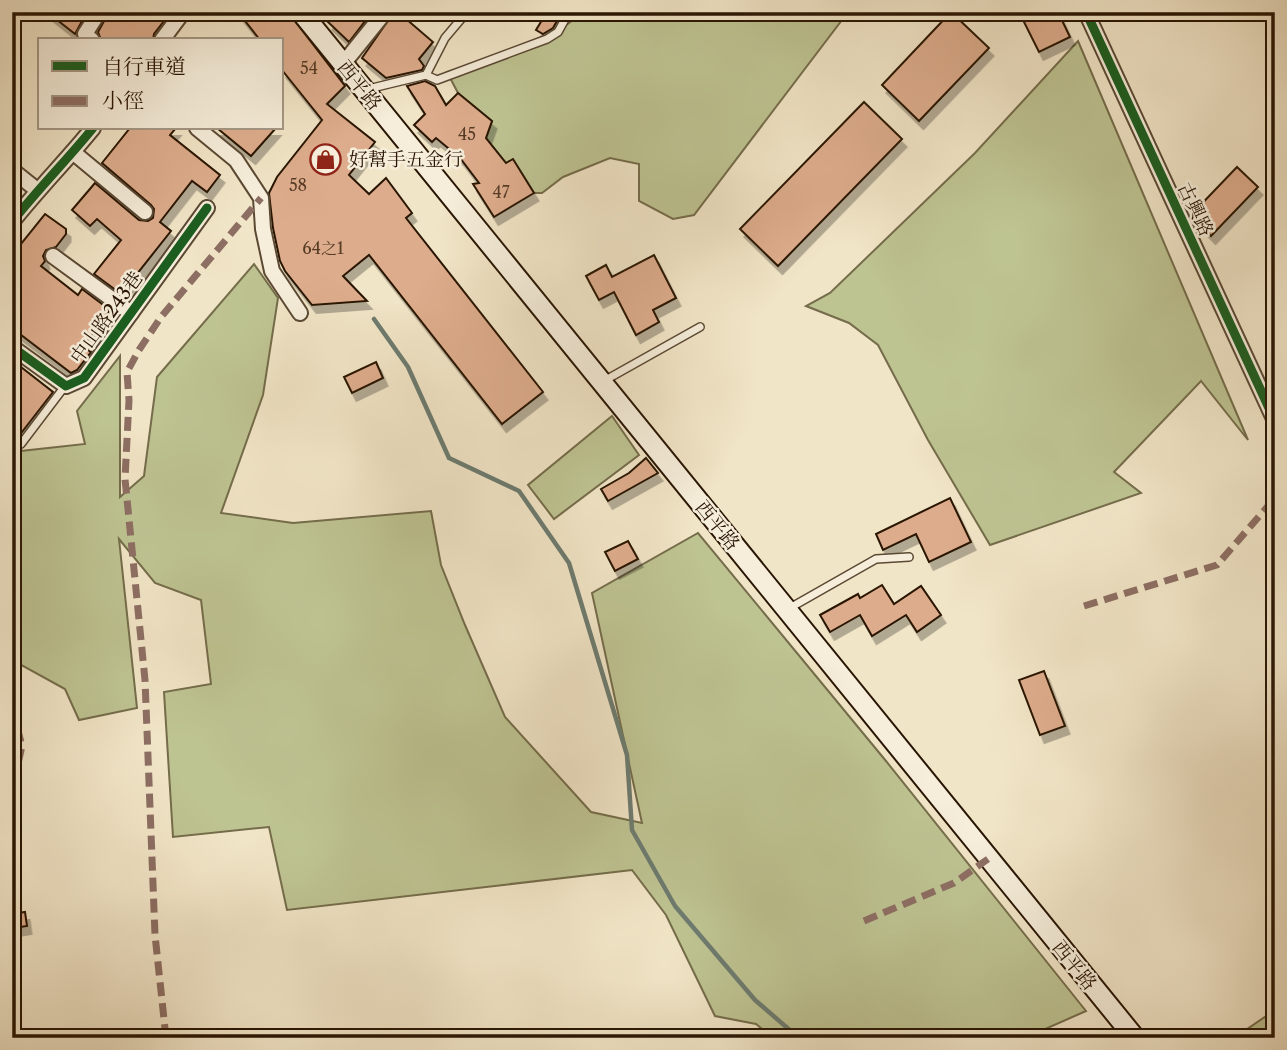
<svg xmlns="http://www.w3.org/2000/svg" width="1287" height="1050" viewBox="0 0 1287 1050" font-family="'Libre Caslon Text','Noto Serif TC',serif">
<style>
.green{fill:#bec392;stroke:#746c4a;stroke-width:2}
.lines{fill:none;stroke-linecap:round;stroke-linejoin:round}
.stream{stroke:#6d7b6f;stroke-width:4.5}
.building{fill:#ddac8c;stroke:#291503;stroke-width:2;filter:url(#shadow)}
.service-casing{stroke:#5b4934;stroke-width:10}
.minor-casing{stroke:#5b4934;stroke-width:18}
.secondary-casing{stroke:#291503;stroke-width:23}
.service{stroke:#f6eedb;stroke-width:7}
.minor{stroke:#f6eedb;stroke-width:14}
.secondary{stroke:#f6eedb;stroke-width:19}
.quiet{stroke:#8d6e63;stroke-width:7;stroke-dasharray:14 7;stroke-linecap:butt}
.cycleway-casing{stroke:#f6eedb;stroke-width:13}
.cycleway{stroke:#1b5e20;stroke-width:9}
.labels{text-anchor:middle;stroke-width:5;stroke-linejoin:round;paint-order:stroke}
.number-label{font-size:16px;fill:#563b25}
.street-label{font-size:19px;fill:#291503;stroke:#f6eedb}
.poi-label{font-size:19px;fill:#291503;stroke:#f6eedb;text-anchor:start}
</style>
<defs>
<filter id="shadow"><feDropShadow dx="4.5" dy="8" stdDeviation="0" flood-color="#0004"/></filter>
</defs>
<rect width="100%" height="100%" fill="#f1e5c7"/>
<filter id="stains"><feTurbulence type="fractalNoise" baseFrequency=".00286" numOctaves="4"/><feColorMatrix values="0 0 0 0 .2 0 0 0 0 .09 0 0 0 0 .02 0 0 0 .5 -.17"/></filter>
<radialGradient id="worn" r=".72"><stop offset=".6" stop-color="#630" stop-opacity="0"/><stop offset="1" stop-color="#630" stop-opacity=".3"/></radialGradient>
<g class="green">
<path d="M582,12H848L694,215L673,219L639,201V164L610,158L563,177L542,193H534L513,160L506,163L486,138L492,121L458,93L447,72C495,58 544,48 582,12Z"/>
<path d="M1078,41L1248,440L1201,381L1114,472L1141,493L990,545L928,440L878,345L849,323L806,306L830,293L975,153Z"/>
<path d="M254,264L278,298L263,395L221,513L293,523L431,511L441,565L465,625L505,717L591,812L642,823L592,593L698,533L886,761L1086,1011L1025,1038H773L756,1024L715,1016L666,915L632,870L287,910L269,827L173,837L164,692L211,684L201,600L155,583L119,539L137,708L79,720L65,689L12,660V452L85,444L77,411L120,356V497L144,476L157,377Z"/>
<path d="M612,416L639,455L554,519L528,485Z"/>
<path d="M1275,1010V1038H1234Z"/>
</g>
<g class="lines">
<path class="stream" d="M374,319L408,367L449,458L519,491L569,563L627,755L632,830L675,906L755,1000L799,1038"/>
</g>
<g class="building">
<path d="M47,12H87L75,34Z"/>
<path d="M109,12H171L154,34L153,40H101L98,32Z"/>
<path d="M238,12H288L345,86L327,104L375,142L349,175L369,194L386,178L412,213L406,218L543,392L502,424L369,255L343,276L367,301L312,305L285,271L280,261L273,228L269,193L277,177L322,120L282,70V40H260Z"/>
<path d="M337,12H372L349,42L328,22Z"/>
<path d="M394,12H398L433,42L419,59L424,66L422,70L386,78L362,58Z"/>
<path d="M547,12H562L553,28L543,34L536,30Z"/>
<path d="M951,12L989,48L919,121L882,85Z"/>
<path d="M1029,12H1058L1070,37L1039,52L1021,16Z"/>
<path d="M425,81L435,86L446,105L458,93L492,121L486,138L506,163L513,159L534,193L494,217L473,184L479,183L460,158L436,138L432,142L414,125L425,114L407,86Z"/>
<path d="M864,102L902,139L778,266L740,229Z"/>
<path d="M130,128H176L170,135L220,175L207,192L192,181L160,222L171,231L121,294L94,274L121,240L97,219L90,226L72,210L95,183L139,220L148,221L153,218L154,209L151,205L102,163Z"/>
<path d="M217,128H276L251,156Z"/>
<path d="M1237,167L1258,187L1211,236L1191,215Z"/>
<path d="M45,214L66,229V234L56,247L46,250L43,256L45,261L41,266L78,295L82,289L110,310L83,347L91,352L77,370L71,373L12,328V255Z"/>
<path d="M654,255L676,298L653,310L659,322L636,335L614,292L599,300L586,276L606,265L612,277Z"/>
<path d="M12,360L53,392L22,432L12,425Z"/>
<path d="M376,362L383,378L352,393L344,377Z"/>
<path d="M646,458L658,473L608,501L601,489L629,473Z"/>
<path d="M950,498L971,542L929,562L916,534L883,550L876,534Z"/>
<path d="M628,541L638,559L615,571L605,552Z"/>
<path d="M882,585L894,604L921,586L941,615L917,632L906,615L872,636L860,615L830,632L820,615L858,594L860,598Z"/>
<path d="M1044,671L1065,726L1040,735L1019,680Z"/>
<path d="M25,912L27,926L14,928L12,914Z"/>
</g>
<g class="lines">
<defs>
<g id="service">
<path d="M426,75L437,80L547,39L558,32L569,12"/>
<path d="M368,89L426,75L445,38L467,12"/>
<path d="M602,382L700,327"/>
<path d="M21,444L65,386"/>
<path d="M788,609L876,559L909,557"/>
</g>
<g id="minor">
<path d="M1086,12L1275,421"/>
<path d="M92,40L85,34L99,12"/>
<path d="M162,40L183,12"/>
<path d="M343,64L385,12"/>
<path d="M197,128L236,160L261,198L263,229L272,271L300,313"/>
<path d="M74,153L145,212"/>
<path d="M12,170L37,190"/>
<path d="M12,222C38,189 67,160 93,128"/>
<path d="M53,256L131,313"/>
<path d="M12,347L66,386L84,378L207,208"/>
</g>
<path id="secondary" d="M301,12L1135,1038"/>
</defs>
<use href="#service" class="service-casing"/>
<use href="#minor" class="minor-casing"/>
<use href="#secondary" class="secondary-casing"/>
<use href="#service" class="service"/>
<use href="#minor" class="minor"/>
<use href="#secondary" class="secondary"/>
<g class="quiet">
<path d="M1084,606L1217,565L1275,498"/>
<path d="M12,708L22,746L12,790"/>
<path d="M864,921L954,883L988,859"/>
<path d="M166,1038L155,935L145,680L125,479L129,400L127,372L139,350L161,317L261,198"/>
</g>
<defs>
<g id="cycleway">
<path d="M1086,12L1275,421"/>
<path d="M12,222C38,189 67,160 93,128"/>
<path d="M12,347L66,386L84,378L207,208"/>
</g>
</defs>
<use href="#cycleway" class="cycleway-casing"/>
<use href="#cycleway" class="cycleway"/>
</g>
<defs>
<symbol id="shop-ring" viewBox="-11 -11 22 22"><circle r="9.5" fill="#f6eedb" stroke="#8f2418" stroke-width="1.5"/><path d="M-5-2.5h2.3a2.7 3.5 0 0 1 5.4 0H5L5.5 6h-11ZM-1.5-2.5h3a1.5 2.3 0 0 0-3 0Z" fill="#8f2418"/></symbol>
</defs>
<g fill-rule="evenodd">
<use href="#shop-ring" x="308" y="142" width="35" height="35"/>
</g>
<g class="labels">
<g class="number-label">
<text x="309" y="74">54</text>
<text x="467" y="140">45</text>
<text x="298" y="191">58</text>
<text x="501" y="198">47</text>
<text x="323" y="254">64之1</text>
</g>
<g class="street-label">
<text transform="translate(360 85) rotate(51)" y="7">西平路</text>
<text transform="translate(1196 209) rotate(65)" y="7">古興路</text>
<text transform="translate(106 317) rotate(-54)" y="7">中山路243巷</text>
<text transform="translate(718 525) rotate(51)" y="7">西平路</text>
<text transform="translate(1075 965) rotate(51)" y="7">西平路</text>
</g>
<g class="poi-label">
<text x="349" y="166">好幫手五金行</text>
</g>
</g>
<rect width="1287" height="1050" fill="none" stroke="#f1e5c7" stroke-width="42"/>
<rect x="14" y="14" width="1259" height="1022" fill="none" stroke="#291503" stroke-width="3.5"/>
<rect x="21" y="21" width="1245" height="1008" fill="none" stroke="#291503" stroke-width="2"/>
<rect x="38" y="38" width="245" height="91" fill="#f6eedb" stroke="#a49785" stroke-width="2"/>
<rect x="52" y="61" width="35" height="10" fill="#1b5e20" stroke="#a49785" stroke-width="2"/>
<text x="102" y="74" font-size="21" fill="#291503">自行車道</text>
<rect x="52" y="96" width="35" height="10" fill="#8d6e63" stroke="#a49785" stroke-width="2"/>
<text x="102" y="108" font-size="21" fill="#291503">小徑</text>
<rect width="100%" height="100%" filter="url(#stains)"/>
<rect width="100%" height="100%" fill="url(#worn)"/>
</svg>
